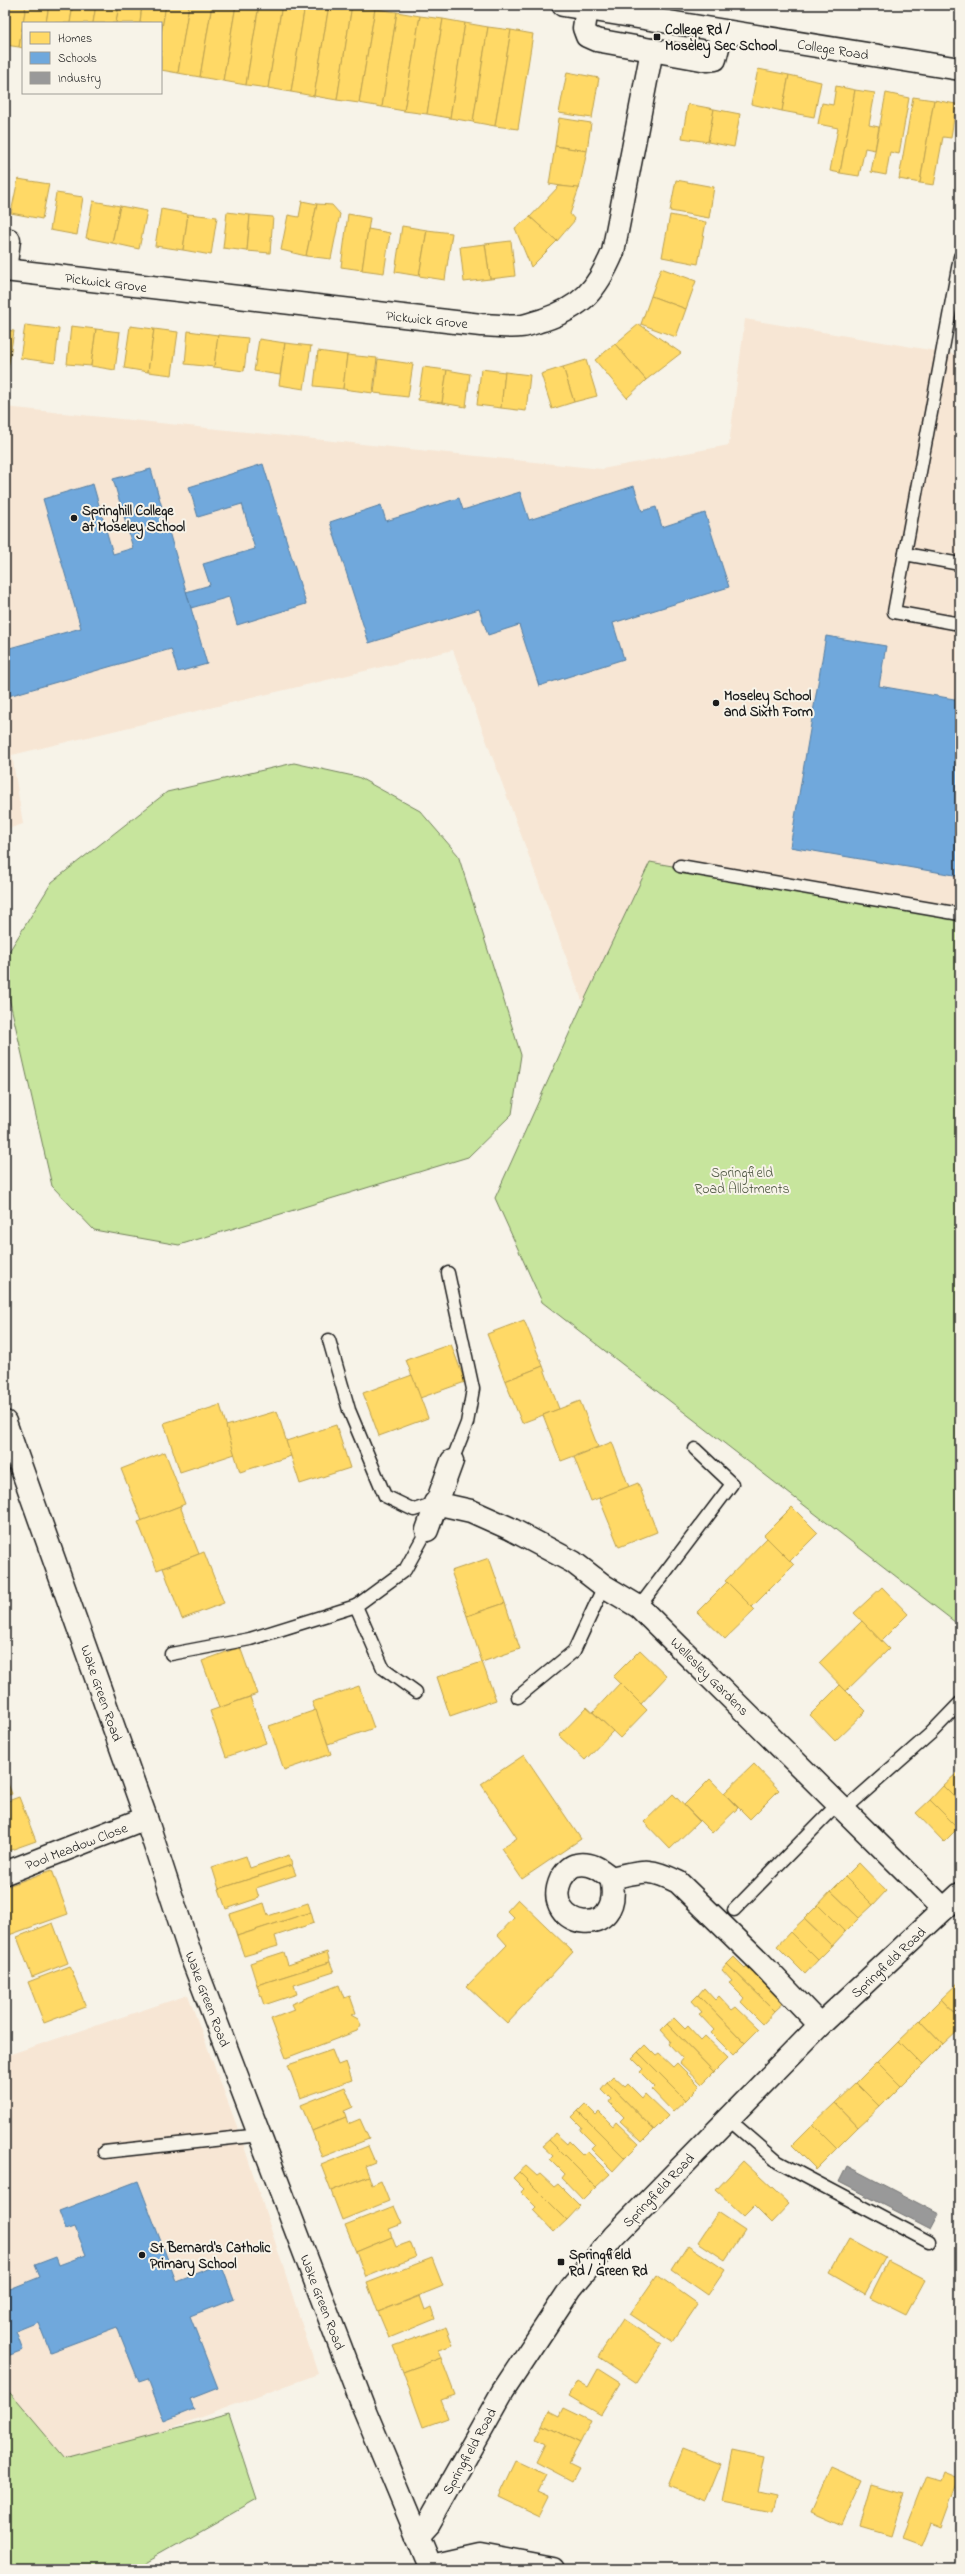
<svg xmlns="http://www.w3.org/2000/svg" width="965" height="2574" viewBox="0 0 965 2574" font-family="'Indie Flower',sans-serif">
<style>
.built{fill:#f7e6d4}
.green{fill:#c7e59d;stroke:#72805c}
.homes{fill:#ffd966;stroke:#bba050}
.schools{fill:#6fa8dc;stroke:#567ea2}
.industry{fill:#999;stroke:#747474}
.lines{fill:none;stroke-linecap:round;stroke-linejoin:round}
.service-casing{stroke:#1c1c1c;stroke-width:15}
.minor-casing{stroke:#1c1c1c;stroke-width:25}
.tertiary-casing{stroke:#1c1c1c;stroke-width:25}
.secondary-casing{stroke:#1c1c1c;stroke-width:25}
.service{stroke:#f7f3e8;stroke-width:12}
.minor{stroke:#f7f3e8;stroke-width:22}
.tertiary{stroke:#f7f3e8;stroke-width:22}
.secondary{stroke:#f7f3e8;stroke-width:22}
.poi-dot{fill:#1c1c1c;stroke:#f7f3e8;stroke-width:1.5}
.labels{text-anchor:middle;stroke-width:4;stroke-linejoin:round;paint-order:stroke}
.poi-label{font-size:14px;font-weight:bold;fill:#1c1c1c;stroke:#f7f3e8;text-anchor:start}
.street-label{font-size:14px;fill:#1c1c1c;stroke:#f7f3e8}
.park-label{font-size:14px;fill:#4f5843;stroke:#f7f3e8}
</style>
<rect width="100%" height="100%" fill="#f7f3e8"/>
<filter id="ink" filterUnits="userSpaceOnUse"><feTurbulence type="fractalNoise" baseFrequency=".025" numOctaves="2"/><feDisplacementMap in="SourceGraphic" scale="8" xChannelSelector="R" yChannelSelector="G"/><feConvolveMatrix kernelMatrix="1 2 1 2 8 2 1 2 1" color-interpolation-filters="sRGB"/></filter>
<g filter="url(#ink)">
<g class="built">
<path d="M745,319L960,355V918L650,862L583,1003L453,650L12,755L23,824L5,830V407L602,469L729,445Z"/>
<path d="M188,1995L241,2137L318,2374L30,2480L5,2421V2056Z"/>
</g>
<g class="green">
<path d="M294,763L358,777L420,811L458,855L521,1055L512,1114L468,1157L179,1245L94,1230L52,1186L5,980V958L52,882L167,792Z"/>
<path d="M650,862L960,918V1626L542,1302L495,1198L583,1003Z"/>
<path d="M5,2387L65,2458L229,2414L257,2499L133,2569H5Z"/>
</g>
<g class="homes">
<path d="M5,5H26L19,47L5,45Z"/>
<path d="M26,5H49L46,23H23Z"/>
<path d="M49,5H73L70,23H46Z"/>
<path d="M73,5H96L93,23H70Z"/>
<path d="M96,5H119L116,23H93Z"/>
<path d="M119,5H142L140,23H116Z"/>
<path d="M142,5H166L161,34V23H140Z"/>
<path d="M166,5H189L178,73L161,70V34Z"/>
<path d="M189,5H212L200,77L178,73Z"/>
<path d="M212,5H236L223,81L200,77Z"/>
<path d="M236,5H259L246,85L223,81Z"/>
<path d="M259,5H282L268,88L246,85Z"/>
<path d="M282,5H305L291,92L268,88Z"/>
<path d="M305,5H329L314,96L291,92Z"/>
<path d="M329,5H352L337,100L314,96Z"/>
<path d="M352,5L375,9L359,103L337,100Z"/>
<path d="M890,5H908L907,8Z"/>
<path d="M931,5H960V11Z"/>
<path d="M375,9L397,12L382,107L359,103Z"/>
<path d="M397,12L420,16L404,111L382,107Z"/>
<path d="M420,16L443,19L427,114L404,111Z"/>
<path d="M443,19L465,23L450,118L427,114Z"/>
<path d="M465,23L488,27L473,122L450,118Z"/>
<path d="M23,24V48L19,47Z"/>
<path d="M488,27L511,30L495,126L473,122Z"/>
<path d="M511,30L533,34L518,129L495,126Z"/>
<path d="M758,69L789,75L782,111L751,104Z"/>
<path d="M567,72L599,78L592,118L559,113Z"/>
<path d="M789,75L821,82L814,117L782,111Z"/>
<path d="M836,86L855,90L840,173L830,171L838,128L818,124L822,103L833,105Z"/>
<path d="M855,90L875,93L869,125L879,127L875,150L865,148L859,176L840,173Z"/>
<path d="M886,93L909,98L899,154L890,152L886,175L871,172Z"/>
<path d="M913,97L934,100L920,183L899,179Z"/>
<path d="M934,100L956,104L951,138L943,137L934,185L920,183Z"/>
<path d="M688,104L714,109L708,142L682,138Z"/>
<path d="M714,109L740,114L734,147L708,142Z"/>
<path d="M559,118L591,123L587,151L555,146Z"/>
<path d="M555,146L587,151L579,189L549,184Z"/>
<path d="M5,170L10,171L5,199Z"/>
<path d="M18,179L49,184L42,219L11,213Z"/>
<path d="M676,180L714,187L709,218L670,211Z"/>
<path d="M559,186L579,188L570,214L575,220L557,241L530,217Z"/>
<path d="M56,193L83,197L77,235L50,230Z"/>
<path d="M93,201L120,206L112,243L86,238Z"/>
<path d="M302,201L317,204L306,256L281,250L288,215L299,217Z"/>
<path d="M317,204L332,205L340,214L331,259L306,256Z"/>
<path d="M120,206L147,211L139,249L112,243Z"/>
<path d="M161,209L188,214L183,250L155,246Z"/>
<path d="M227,212L250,215L247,251L223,248Z"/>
<path d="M188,214L217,217L211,255L183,250Z"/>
<path d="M348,214L370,218L362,270L341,267Z"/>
<path d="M250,215L273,217L270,253L247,251Z"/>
<path d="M670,215L706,222L698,264L662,257Z"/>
<path d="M530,217L557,241L531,267L515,228Z"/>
<path d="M402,226L427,230L419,276L395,272Z"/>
<path d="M368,229L390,233L384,273L362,270Z"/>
<path d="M427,230L452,233L445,280L419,276Z"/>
<path d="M511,241L515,276L490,279L485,244Z"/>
<path d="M485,244L490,279L464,282L460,247Z"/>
<path d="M661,268L696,281L686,309L651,296Z"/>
<path d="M651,296L686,309L676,337L641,324Z"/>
<path d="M639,324L681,353L646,380L615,344Z"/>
<path d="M25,325L59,329L55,363L20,358Z"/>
<path d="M71,326L96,329L91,366L67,364Z"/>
<path d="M130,326L154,329L148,372L124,368Z"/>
<path d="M96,329L120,332L115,370L91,366Z"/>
<path d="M154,329L178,332L172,375L148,372Z"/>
<path d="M5,330L14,331L8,369H5Z"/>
<path d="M188,331L218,335L214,367L185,364Z"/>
<path d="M218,335L248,338L244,371L214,367Z"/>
<path d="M259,339L285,343L280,375L254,371Z"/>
<path d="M285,343L311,346L304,389L279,385Z"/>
<path d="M615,344L646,380L627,398L595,360Z"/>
<path d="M318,351L347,355L343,389L314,386Z"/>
<path d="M347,355L377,358L373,393L343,389Z"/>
<path d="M378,359L413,364L408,397L374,393Z"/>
<path d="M586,360L597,396L574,402L563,367Z"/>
<path d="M423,367L447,370L442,403L418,400Z"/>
<path d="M563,367L574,402L552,409L541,374Z"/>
<path d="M481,369L505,372L501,408L477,405Z"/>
<path d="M447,370L470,374L466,407L442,403Z"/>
<path d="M505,372L530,375L526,411L501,408Z"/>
<path d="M524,1320L543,1366L505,1381L487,1334Z"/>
<path d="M451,1344L465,1382L420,1398L406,1360Z"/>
<path d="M543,1366L559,1409L522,1423L505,1381Z"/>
<path d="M412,1375L428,1418L379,1436L363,1393Z"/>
<path d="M580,1401L598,1447L561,1461L543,1415Z"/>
<path d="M220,1405L235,1454L180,1472L164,1423Z"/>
<path d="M277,1411L291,1456L240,1472L226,1426Z"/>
<path d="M336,1425L350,1468L300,1484L286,1441Z"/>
<path d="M612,1442L629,1487L591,1501L574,1457Z"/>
<path d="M165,1452L185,1504L142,1521L121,1469Z"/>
<path d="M638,1483L657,1532L619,1547L599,1498Z"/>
<path d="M180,1506L199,1554L157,1570L138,1522Z"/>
<path d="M792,1507L818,1533L790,1561L764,1535Z"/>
<path d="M767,1538L794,1565L752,1607L725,1581Z"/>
<path d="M204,1552L224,1603L182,1619L163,1568Z"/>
<path d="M489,1558L505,1603L467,1616L451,1571Z"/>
<path d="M727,1582L755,1610L725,1639L697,1612Z"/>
<path d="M882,1587L908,1614L881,1641L854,1613Z"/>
<path d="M505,1603L520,1649L482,1662L467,1616Z"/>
<path d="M862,1621L889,1649L846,1691L819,1663Z"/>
<path d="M240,1647L257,1694L219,1708L202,1661Z"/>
<path d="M640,1650L667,1676L641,1704L613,1677Z"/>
<path d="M482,1662L496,1700L450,1716L437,1677Z"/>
<path d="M620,1683L647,1710L620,1738L593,1712Z"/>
<path d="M840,1685L866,1711L835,1741L810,1715Z"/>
<path d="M359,1686L374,1728L328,1744L312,1702Z"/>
<path d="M250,1697L266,1743L226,1757L210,1711Z"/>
<path d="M587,1707L613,1731L585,1760L559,1736Z"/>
<path d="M316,1710L331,1754L284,1770L269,1726Z"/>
<path d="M524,1755L581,1839L522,1879L501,1848L517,1838L481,1784Z"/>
<path d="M754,1764L779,1790L750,1819L724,1793Z"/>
<path d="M957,1773L960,1776V1803L943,1786Z"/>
<path d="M5,1776L12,1794L5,1796Z"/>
<path d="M710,1779L738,1808L712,1833L684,1805Z"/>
<path d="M943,1786L960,1803V1826L958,1828L930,1800Z"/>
<path d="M673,1794L699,1821L670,1849L644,1822Z"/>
<path d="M19,1797L36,1841L5,1852V1802Z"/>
<path d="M930,1800L958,1828L944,1842L916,1813Z"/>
<path d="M289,1855L292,1865L219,1889L212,1867L246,1856L250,1868Z"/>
<path d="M859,1863L886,1891L873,1905L845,1877Z"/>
<path d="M292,1865L296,1875L256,1888L259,1898L226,1909L219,1889Z"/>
<path d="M52,1870L68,1914L9,1935L5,1923V1887Z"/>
<path d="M845,1877L873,1905L859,1918L831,1891Z"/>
<path d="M831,1891L859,1918L845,1932L818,1905Z"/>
<path d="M518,1899L573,1952L507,2023L467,1986L507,1945L498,1935L514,1918L507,1911Z"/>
<path d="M264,1903L268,1916L308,1903L311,1912L237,1936L230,1914Z"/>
<path d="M818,1905L845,1932L832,1946L804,1919Z"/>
<path d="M311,1912L314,1923L275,1936L278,1946L244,1956L237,1936Z"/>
<path d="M804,1919L832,1946L818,1960L790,1932Z"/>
<path d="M53,1923L68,1963L32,1977L17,1937Z"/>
<path d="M790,1932L818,1960L805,1974L777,1946Z"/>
<path d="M284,1952L288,1965L327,1952L330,1962L257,1985L250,1963Z"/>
<path d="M734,1957L745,1968L748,1965L789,1998L775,2011L727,1964Z"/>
<path d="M330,1962L334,1972L294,1985L297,1994L264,2005L257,1985Z"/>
<path d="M727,1964L775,2011L763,2024L741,2002L744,1998L729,1983L732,1981L722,1970Z"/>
<path d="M70,1966L86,2007L44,2023L28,1982Z"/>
<path d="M960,1981V2019L941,1999Z"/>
<path d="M339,1985L344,1998L350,1996L356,2013L351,2015L358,2019L361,2025L357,2031L286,2058L271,2019L294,2010L291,2004Z"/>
<path d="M704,1988L715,2000L719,1996L732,2010L736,2007L759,2029L745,2043L698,1995Z"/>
<path d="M698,1995L745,2043L733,2055L711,2033L714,2030L699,2014L702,2012L692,2001Z"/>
<path d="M941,1999L960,2019V2028L943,2044L920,2020Z"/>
<path d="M674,2018L685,2029L688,2026L701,2040L705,2036L728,2058L714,2072L667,2024Z"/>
<path d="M920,2020L943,2044L922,2065L898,2041Z"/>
<path d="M667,2024L714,2072L702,2084L680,2063L683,2059L669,2044L671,2041L661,2030Z"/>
<path d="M898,2041L922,2065L901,2086L877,2062Z"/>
<path d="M645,2045L656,2056L659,2054L673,2067L677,2063L700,2086L686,2100L638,2052Z"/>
<path d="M332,2050L338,2065L346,2062L352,2080L300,2098L288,2065Z"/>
<path d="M638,2052L686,2100L673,2112L652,2090L655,2087L640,2072L643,2069L632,2058Z"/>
<path d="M877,2062L901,2086L880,2107L856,2083Z"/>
<path d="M613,2076L625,2087L628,2084L642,2098L645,2094L668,2116L654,2130L607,2082Z"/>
<path d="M607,2082L654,2130L642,2142L620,2121L624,2117L609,2102L611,2099L601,2089Z"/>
<path d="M856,2083L880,2107L858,2127L835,2103Z"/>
<path d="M345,2087L353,2107L344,2111L346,2117L312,2131L301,2105Z"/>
<path d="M835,2103L858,2127L837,2148L813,2124Z"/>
<path d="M585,2104L596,2115L599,2112L613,2126L616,2122L639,2144L625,2158L578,2111Z"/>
<path d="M578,2111L625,2158L613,2171L591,2149L595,2145L580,2130L582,2127L572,2117Z"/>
<path d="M346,2117L348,2124L360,2119L369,2139L322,2157L312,2131Z"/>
<path d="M813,2124L837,2148L816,2169L792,2145Z"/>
<path d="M555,2133L567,2144L569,2141L583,2155L587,2151L610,2174L596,2187L549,2140Z"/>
<path d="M549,2140L596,2187L583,2200L562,2178L565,2174L550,2159L553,2156L542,2146Z"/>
<path d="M368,2146L375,2162L365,2166L369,2176L331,2191L321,2165Z"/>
<path d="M743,2161L789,2204L771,2223L754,2206L744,2216L716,2190Z"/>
<path d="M526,2166L537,2176L540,2174L554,2187L558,2184L580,2206L567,2220L519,2172Z"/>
<path d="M519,2172L567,2220L554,2232L533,2210L536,2207L521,2192L524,2189L513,2178Z"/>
<path d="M369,2176L372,2185L381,2181L389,2201L342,2220L331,2191Z"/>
<path d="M394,2206L402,2224L389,2229L392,2237L356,2252L345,2225Z"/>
<path d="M718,2212L745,2230L725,2260L698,2242Z"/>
<path d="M392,2237L396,2247L410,2242L416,2257L366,2277L356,2252Z"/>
<path d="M849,2238L885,2258L865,2294L829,2273Z"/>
<path d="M688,2245L725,2270L708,2295L672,2270Z"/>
<path d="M432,2258L443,2286L378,2312L367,2283Z"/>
<path d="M888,2261L925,2280L906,2315L870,2297Z"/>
<path d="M657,2275L698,2304L672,2342L630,2314Z"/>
<path d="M420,2296L425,2310L431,2307L435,2319L389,2338L378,2312Z"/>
<path d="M623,2319L662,2345L637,2383L598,2357Z"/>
<path d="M446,2327L453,2345L438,2350L441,2358L403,2372L393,2346Z"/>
<path d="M441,2358L455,2395L441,2400L448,2418L423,2427L403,2372Z"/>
<path d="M598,2369L620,2383L601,2415L569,2396L578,2381L588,2387Z"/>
<path d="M564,2408L591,2421L580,2443L543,2425L550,2411L560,2416Z"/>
<path d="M543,2425L580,2443L569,2463L579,2468L572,2481L536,2462L545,2444L536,2439Z"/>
<path d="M683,2449L721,2464L706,2501L668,2486Z"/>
<path d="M733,2451L765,2458L758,2491L776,2495L772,2512L723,2502Z"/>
<path d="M516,2461L546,2475L538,2491L549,2496L539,2516L499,2497Z"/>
<path d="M830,2467L862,2481L842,2525L810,2511Z"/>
<path d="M943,2472L958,2478L940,2527L930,2523L921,2545L902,2538L926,2476L940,2480Z"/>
<path d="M872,2484L903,2493L890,2536L860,2527Z"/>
</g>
<g class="schools">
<path d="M263,464L306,604L237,625L229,597L191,608L186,592L210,585L203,564L255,549L242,504L198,517L189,487Z"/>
<path d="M151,469L207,664L178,672L171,649L5,697V644L6,649L81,628L43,499L93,484L113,554L133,548L113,479Z"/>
<path d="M634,486L642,511L656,507L662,527L705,513L729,587L613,623L624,659L539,686L519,625L488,635L479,609L369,643L330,522L381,505L386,521L459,498L463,510L520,492L529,520Z"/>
<path d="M826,636L886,646L879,686L960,700V876L790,847Z"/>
<path d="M138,2181L176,2281L221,2264L234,2299L190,2316L218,2388L190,2399L194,2409L164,2421L148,2379L139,2382L117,2327L50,2352L38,2322L16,2331L23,2350L5,2357V2291L40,2277L35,2265L56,2257L59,2265L86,2255L75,2227L66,2230L59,2211Z"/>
</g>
<path class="industry" d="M847,2166L939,2214L931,2229L839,2182Z"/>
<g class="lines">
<defs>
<g id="service">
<path d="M960,257L894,612L960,624"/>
<path d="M905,554L960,564"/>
<path d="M680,866L960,914"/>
<path d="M448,1273L473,1389L467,1423L452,1461"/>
<path d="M329,1340L349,1410L385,1496L414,1510L435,1503"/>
<path d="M639,1607L732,1484L695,1449"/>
<path d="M171,1654L250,1639L356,1606"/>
<path d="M416,1692L383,1668L356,1606L405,1570L427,1530"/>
<path d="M518,1697L574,1651L604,1586"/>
<path d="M844,1810L930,1734L960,1703"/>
<path d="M734,1910L838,1804"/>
<path d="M727,2118L778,2162L929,2242"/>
<path d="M104,2152L260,2135"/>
</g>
<g id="minor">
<path d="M587,9L584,28L587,36L596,40L707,60L715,59L722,32"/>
<path d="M5,270L481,325C494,325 509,328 522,326C529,325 536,322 543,320C582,307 597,290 613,252L652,50"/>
<path d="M5,271L9,240"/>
<path d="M435,1503L471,1511L509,1528L573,1562L604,1586L639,1607L944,1909"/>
<path d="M427,1530L452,1461"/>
<path d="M5,1873L146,1818"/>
<path d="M611,1878C626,1944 539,1928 561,1879C564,1874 570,1866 576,1865C591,1862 600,1869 611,1878C643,1871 648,1867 678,1882L761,1963L820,2025"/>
<path d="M430,2566L479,2555L553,2569"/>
</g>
<g id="tertiary">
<path d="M5,1422L146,1818L190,1953L363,2406L431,2569"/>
<path d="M417,2536L428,2524L503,2391L571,2288L614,2236L820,2025L960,1894"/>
</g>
<path id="secondary" d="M563,5L960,69"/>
</defs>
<use href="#service" class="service-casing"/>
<use href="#minor" class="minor-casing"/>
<use href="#tertiary" class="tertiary-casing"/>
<use href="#secondary" class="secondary-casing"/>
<use href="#service" class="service"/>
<use href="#minor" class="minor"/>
<use href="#tertiary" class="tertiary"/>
<use href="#secondary" class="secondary"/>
</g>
</g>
<g class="poi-dot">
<rect x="653" y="33" width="8" height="8" rx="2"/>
<circle cx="74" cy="518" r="4"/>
<circle cx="716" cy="703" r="4"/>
<circle cx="142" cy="2255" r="4"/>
<rect x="557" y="2258" width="8" height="8" rx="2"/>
</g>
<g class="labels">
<g class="poi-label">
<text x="665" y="34">College Rd /<tspan x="665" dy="16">Moseley Sec School</tspan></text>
<text x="82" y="515">Springhill College<tspan x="82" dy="16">at Moseley School</tspan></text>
<text x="724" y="700">Moseley School<tspan x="724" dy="16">and Sixth Form</tspan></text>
<text x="150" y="2252">St Bernard's Catholic<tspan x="150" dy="16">Primary School</tspan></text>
<text x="569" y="2259">Springfield<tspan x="569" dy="16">Rd / Green Rd</tspan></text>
</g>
<g class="street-label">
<text transform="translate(833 49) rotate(9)" y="5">College Road</text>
<text transform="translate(106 282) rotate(7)" y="5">Pickwick Grove</text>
<text transform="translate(427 319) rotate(6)" y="5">Pickwick Grove</text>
<text transform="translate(710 1676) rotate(45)" y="5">Wellesley Gardens</text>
<text transform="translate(102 1693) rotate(71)" y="5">Wake Green Road</text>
<text transform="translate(76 1846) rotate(-21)" y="5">Pool Meadow Close</text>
<text transform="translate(888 1962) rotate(-43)" y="5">Springfield Road</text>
<text transform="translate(208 1999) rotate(69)" y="5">Wake Green Road</text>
<text transform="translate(658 2190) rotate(-46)" y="5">Springfield Road</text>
<text transform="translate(323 2302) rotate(69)" y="5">Wake Green Road</text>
<text transform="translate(469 2451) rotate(-61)" y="5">Springfield Road</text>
</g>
<g class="park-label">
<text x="742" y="1177">Springfield<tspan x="742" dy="16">Road Allotments</tspan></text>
</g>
</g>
<rect width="965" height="2574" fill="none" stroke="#f7f3e8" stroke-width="20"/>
<rect x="10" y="10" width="945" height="2554" fill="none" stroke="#1c1c1c" stroke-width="1.5" filter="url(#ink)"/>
<rect x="22" y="22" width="140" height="72" fill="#f7f3e8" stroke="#9f9d96"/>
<rect x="30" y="32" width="20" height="12" fill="#ffd966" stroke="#9f9d96"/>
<text x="58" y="42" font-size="12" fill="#1c1c1c">Homes</text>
<rect x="30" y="52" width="20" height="12" fill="#6fa8dc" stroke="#9f9d96"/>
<text x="58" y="62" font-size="12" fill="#1c1c1c">Schools</text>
<rect x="30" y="72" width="20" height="12" fill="#999999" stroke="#9f9d96"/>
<text x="58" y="82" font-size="12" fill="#1c1c1c">Industry</text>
</svg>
